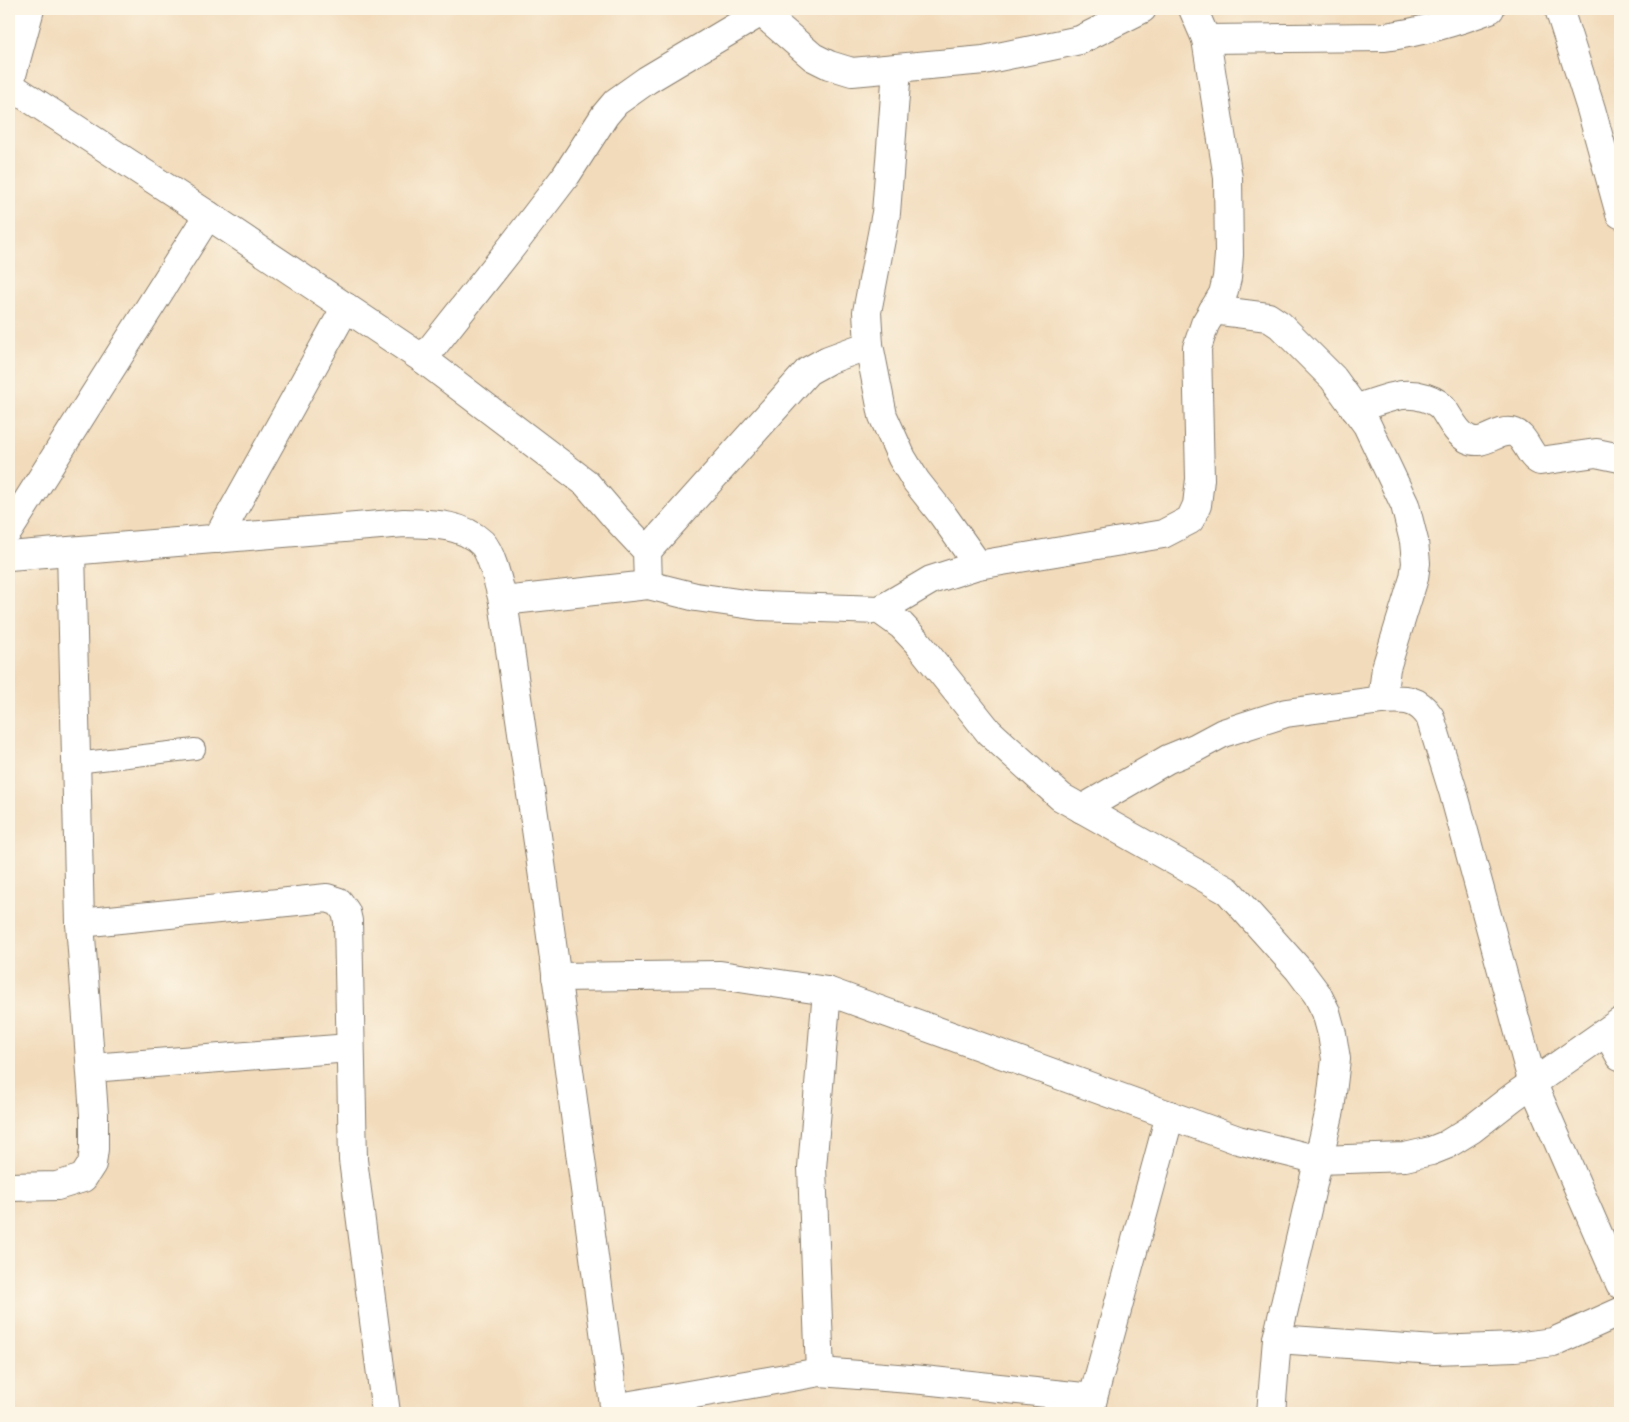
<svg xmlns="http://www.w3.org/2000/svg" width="1629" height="1422" viewBox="0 0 1629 1422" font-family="'Patrick Hand',sans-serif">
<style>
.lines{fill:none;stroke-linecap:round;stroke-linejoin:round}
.service-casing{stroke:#877c6c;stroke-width:22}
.minor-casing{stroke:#877c6c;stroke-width:30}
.service{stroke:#fff;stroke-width:20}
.minor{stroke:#fff;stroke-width:28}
</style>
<rect width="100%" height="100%" fill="#fcf5e5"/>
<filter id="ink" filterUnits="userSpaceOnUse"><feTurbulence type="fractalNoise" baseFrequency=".02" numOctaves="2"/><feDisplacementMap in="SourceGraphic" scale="10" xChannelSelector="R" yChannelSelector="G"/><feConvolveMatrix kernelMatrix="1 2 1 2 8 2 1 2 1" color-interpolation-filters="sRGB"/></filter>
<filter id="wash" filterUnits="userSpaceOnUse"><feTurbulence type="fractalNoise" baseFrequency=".0096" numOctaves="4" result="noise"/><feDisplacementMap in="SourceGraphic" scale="20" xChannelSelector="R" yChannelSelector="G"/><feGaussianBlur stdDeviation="1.12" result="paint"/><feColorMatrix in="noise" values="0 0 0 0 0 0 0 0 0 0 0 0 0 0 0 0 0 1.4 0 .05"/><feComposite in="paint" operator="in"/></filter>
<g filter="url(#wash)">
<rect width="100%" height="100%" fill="#f2dbbb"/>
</g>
<g filter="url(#ink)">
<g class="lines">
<defs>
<path id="service" d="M76,763L195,749"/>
<g id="minor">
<path d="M1559,9L1591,109L1620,214"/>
<path d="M761,12L813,57L829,65L852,72L984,60L1080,40L1142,9"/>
<path d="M1206,39L1385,37C1421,32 1456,22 1490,9"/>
<path d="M897,69L886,213L867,312L869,345L883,416L902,458L916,481L942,514L978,565"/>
<path d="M9,85L208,215L423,359"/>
<path d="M9,86L30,9"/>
<path d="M1355,409C1368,405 1390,396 1403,395C1416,394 1436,398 1444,410C1450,419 1457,434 1468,439C1484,447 1496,429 1512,432C1526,435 1528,456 1540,461L1596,453L1620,458"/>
<path d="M9,530L208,215"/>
<path d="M217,539L346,307"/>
<path d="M647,551L808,371L828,360L869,345"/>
<path d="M9,556L404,523C431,524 461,523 482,543C492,553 499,586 503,601L544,884L615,1413"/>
<path d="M648,585L647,551L616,518L586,483L423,359L513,245L565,177L605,115L616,102L647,80L761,12L763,9"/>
<path d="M503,601L648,585L696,597L759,606L880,610L901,625L918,643L989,732L1061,797L1228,891L1299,970L1317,994L1326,1012L1332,1034L1336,1059L1330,1110L1277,1339L1271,1413"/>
<path d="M880,610L931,580L978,565L1163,534L1190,520L1197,505L1200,479L1197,348L1205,324L1223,294L1227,278L1229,255L1228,178L1206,39L1193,9"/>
<path d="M1382,700C1403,699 1417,697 1430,717L1453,791L1533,1084L1620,1284"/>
<path d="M1082,809L1168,759L1195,748L1223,733L1286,713L1382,700L1386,668L1414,578L1416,563L1414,541L1405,505L1367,425L1333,378L1280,325L1268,317L1213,310"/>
<path d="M80,923L327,898L339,902L346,912L348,921L353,1160L386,1413"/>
<path d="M556,977L720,975L827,991L1238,1140L1319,1160L1405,1157L1431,1151L1446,1145L1472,1129L1513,1097L1620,1022"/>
<path d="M1607,1032L1620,1056"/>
<path d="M91,1068L350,1048"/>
<path d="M9,1187L57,1186L83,1178L92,1164L94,1149V1114L80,923L71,551"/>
<path d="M1277,1339L1435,1350L1515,1347L1553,1342L1620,1312"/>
<path d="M820,1372L812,1168L827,991"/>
<path d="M614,1408L820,1372L923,1380L1093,1398"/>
<path d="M1090,1413L1093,1398L1170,1115"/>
</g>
</defs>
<use href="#service" class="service-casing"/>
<use href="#minor" class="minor-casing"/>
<use href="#service" class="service"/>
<use href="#minor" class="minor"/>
</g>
</g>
<rect width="1629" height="1422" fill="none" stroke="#fcf5e5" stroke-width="30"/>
</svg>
